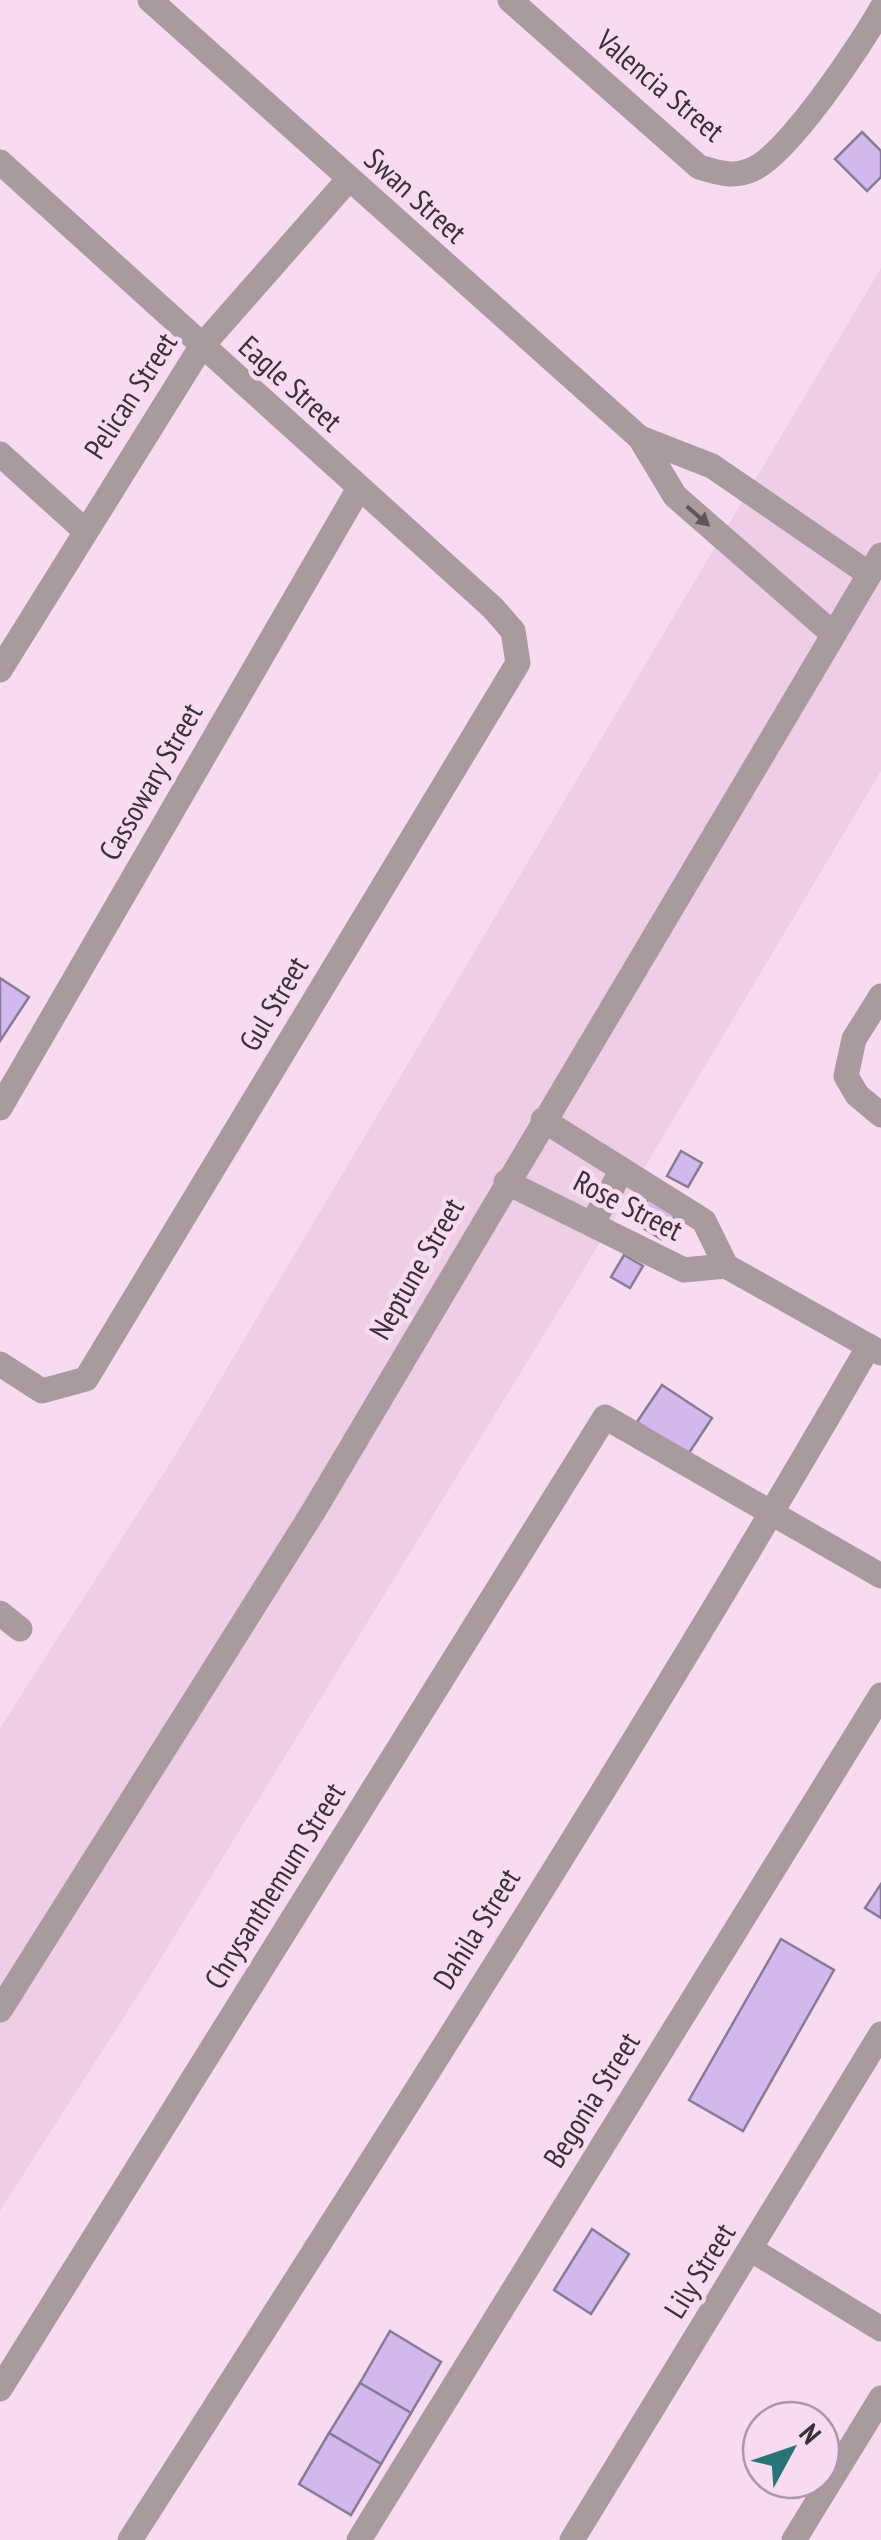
<svg xmlns="http://www.w3.org/2000/svg" width="881" height="2540" viewBox="0 0 881 2540" font-family="'PT Sans Narrow',sans-serif">
<style>
.built{fill:#eecde7}
.building{fill:#d1b9ee;stroke:#877b96;stroke-width:2.5}
.lines{fill:none;stroke-linecap:round;stroke-linejoin:round}
.minor{stroke:#a99a9e;stroke-width:25}
.tertiary{stroke:#a99a9e;stroke-width:25}
.oneway{fill:#61555c}
.labels{text-anchor:middle;stroke-width:9;stroke-linejoin:round;paint-order:stroke}
.street-label{font-size:30px;fill:#3a3038;stroke:#f7dbf1}
</style>
<rect width="100%" height="100%" fill="#f7dbf1"/>
<path class="built" d="M881,268V771L575,1284L152,1973L0,2211V1728L176,1454Z"/>
<g class="building">
<path d="M862,132L881,151V177L867,191L835,159Z"/>
<path d="M0,978L29,997L0,1041Z"/>
<path d="M681,1151L702,1163L688,1187L667,1176Z"/>
<path d="M649,1198L676,1214L661,1239L635,1223Z"/>
<path d="M624,1255L643,1266L630,1288L611,1277Z"/>
<path d="M662,1385L712,1418L687,1456L637,1422Z"/>
<path d="M881,1884V1918L865,1908Z"/>
<path d="M781,1939L834,1970L743,2131L689,2100Z"/>
<path d="M592,2229L629,2254L591,2314L554,2290Z"/>
<path d="M390,2331L441,2362L411,2413L360,2383Z"/>
<path d="M360,2383L411,2413L381,2464L329,2433Z"/>
<path d="M329,2433L381,2464L351,2515L299,2484Z"/>
</g>
<g class="lines">
<g class="minor">
<path d="M150,0L640,438L675,496L832,633"/>
<path d="M510,0L699,167C717,172 732,178 751,170C787,156 861,45 881,9"/>
<path d="M0,162L493,608L513,631L518,663L86,1379L42,1391L0,1364"/>
<path d="M640,438L712,466L869,574"/>
<path d="M0,454L83,529"/>
<path d="M0,670L201,347L348,180"/>
<path d="M881,996L854,1039L846,1076L857,1095L881,1115"/>
<path d="M0,1108L358,490"/>
<path d="M506,1182L684,1270L726,1266L704,1221L543,1120"/>
<path d="M592,1224L622,1170"/>
<path d="M726,1266L881,1353"/>
<path d="M0,1613L20,1629"/>
<path d="M752,2250L881,2329"/>
<path d="M0,2389L605,1417L881,1576"/>
<path d="M130,2540C382,2146 635,1751 869,1346"/>
<path d="M359,2540L881,1695"/>
<path d="M572,2540L881,2034"/>
<path d="M794,2540L881,2398"/>
</g>
<path class="tertiary" d="M0,2010L313,1512L881,555"/>
</g>
<defs><path id="oneway-solid" d="M-6-.8H1V-3.2L6.5 0L1 3.2V.8H-6Z" transform="scale(2.5)"/></defs>
<use class="oneway" href="#oneway-solid" transform="translate(698 516) rotate(41)"/>
<g class="labels">
<g class="street-label">
<text transform="translate(660 86) rotate(40)" y="10">Valencia Street</text>
<text transform="translate(415 196) rotate(42)" y="10">Swan Street</text>
<text transform="translate(290 384) rotate(42)" y="10">Eagle Street</text>
<text transform="translate(131 396) rotate(-57)" y="10">Pelican Street</text>
<text transform="translate(151 782) rotate(-60)" y="10">Cassowary Street</text>
<text transform="translate(274 1004) rotate(-59)" y="10">Gul Street</text>
<text transform="translate(628 1206) rotate(27)" y="10">Rose Street</text>
<text transform="translate(417 1269) rotate(-60)" y="10">Neptune Street</text>
<text transform="translate(275 1886) rotate(-58)" y="10">Chrysanthemum Street</text>
<text transform="translate(477 1929) rotate(-58)" y="10">Dahila Street</text>
<text transform="translate(592 2100) rotate(-58)" y="10">Begonia Street</text>
<text transform="translate(700 2271) rotate(-58)" y="10">Lily Street</text>
</g>
</g>
<g transform="translate(791 2450) rotate(50)"><circle r="48" fill="#f7dbf1" stroke="#ab97a7" stroke-width="2.5"/>
<path d="M0-8L18 38L0 25L-18 38Z" fill="#297476"/>
<text y="-15" font-size="28" font-weight="bold" text-anchor="middle" fill="#3a3038">N</text>
</g>
</svg>
